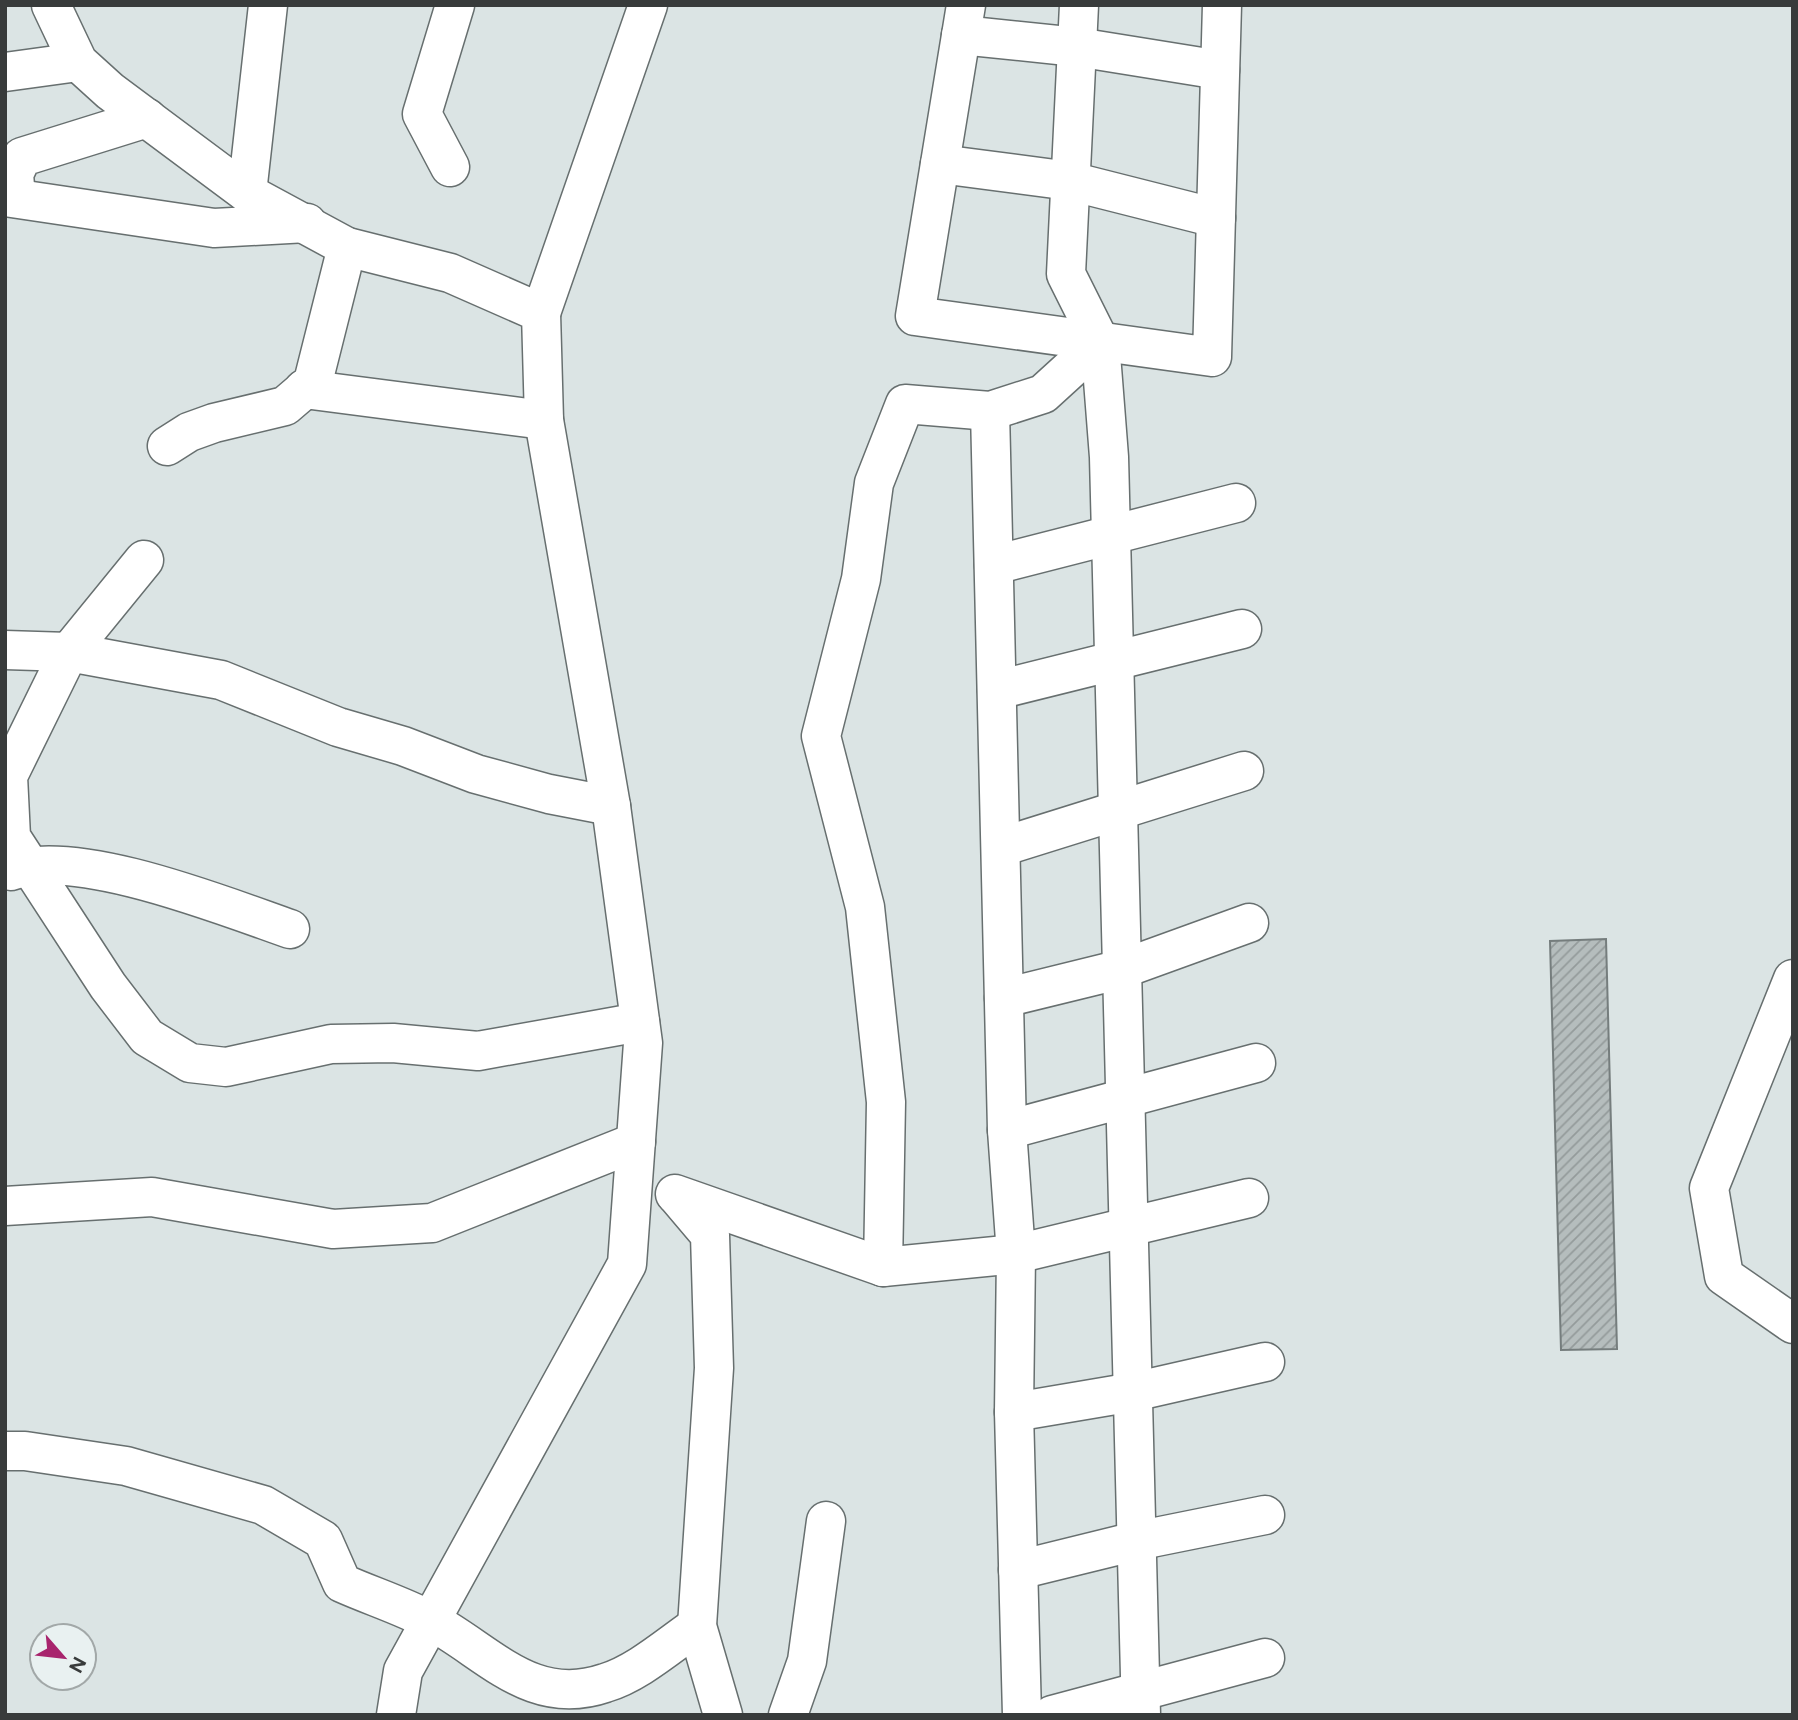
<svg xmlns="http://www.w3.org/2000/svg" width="1798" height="1720" viewBox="0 0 1798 1720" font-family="Figtree,sans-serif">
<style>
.building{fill:url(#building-hatch);stroke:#757d7d;stroke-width:2}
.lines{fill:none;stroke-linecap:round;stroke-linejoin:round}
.minor-casing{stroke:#676f6f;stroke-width:41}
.tertiary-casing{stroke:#676f6f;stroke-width:41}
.minor{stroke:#fff;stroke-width:38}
.tertiary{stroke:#fff;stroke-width:38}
</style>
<defs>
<pattern id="building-hatch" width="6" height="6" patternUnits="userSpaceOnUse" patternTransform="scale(1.75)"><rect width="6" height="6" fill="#b5bdbd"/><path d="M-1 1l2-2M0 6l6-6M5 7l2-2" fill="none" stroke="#949b9b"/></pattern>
</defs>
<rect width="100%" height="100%" fill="#dbe4e4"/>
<path class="building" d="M1606,939L1617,1349L1561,1350L1550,941Z"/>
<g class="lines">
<defs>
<g id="minor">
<path d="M966,5L915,316L1212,357L1222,5"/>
<path d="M1079,5L1066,274L1100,342L1109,457L1141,1715"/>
<path d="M961,35L1077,47L1220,70"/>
<path d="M5,72L78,62"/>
<path d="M940,164L1070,181L1216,218"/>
<path d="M450,167L422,114L455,5"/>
<path d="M247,193L268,5"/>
<path d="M5,197L214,228L307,223"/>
<path d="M16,198L14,174L22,157L147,118"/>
<path d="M541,313L648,5"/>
<path d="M304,389L544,420"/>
<path d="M990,411L1007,1130L1016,1254L1014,1412L1022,1715"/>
<path d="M167,446L189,432L214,423L285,406L313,382L347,247"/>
<path d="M144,560L69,652L8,776L11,837L108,986L147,1037L190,1063L226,1067L331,1044L393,1043L478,1051L640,1022"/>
<path d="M994,565L1236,503"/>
<path d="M5,650L69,652L221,680L338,727L403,746L476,774L549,794L611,806"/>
<path d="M997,690L1242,629"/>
<path d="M1001,847L1244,771"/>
<path d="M11,871C76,847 224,906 290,929"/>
<path d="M1793,979L1709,1188L1724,1276L1793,1324"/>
<path d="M1004,998L1122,969L1249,923"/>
<path d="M1007,1130L1256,1063"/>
<path d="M675,1194L883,1267L1016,1254L1249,1198"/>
<path d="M677,1196L710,1235L714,1368L697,1626L723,1715"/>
<path d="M5,1206L152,1197L333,1229L432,1223L636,1142"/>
<path d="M883,1267L886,1102L865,907L821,736L861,579L874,483L905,404L990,411L1043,394L1100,342"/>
<path d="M1014,1412L1133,1392L1265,1362"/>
<path d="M5,1451H25L126,1466L263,1505L323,1540L342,1583C371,1596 403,1606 431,1621C490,1653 532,1708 605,1683C638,1673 669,1645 697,1626"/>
<path d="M1018,1570L1136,1541L1265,1515"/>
<path d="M788,1715L807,1661L826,1521"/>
<path d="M1052,1715L1265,1658"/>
</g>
<path id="tertiary" d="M51,5L78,62L110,91L247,193L347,247L450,273L541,313L544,420L611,806L643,1043L627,1264L403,1671L396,1715"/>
</defs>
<use href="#minor" class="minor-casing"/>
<use href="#tertiary" class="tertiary-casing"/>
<use href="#minor" class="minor"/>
<use href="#tertiary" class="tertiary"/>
</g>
<rect width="1798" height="1720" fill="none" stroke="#383b3b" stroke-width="14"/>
<g transform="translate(63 1657) rotate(118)"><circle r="33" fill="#e9f1f1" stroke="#a2a8a8" stroke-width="2"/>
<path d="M0-5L12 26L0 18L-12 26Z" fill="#a8246d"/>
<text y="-10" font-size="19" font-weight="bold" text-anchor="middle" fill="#383b3b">N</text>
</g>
</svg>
